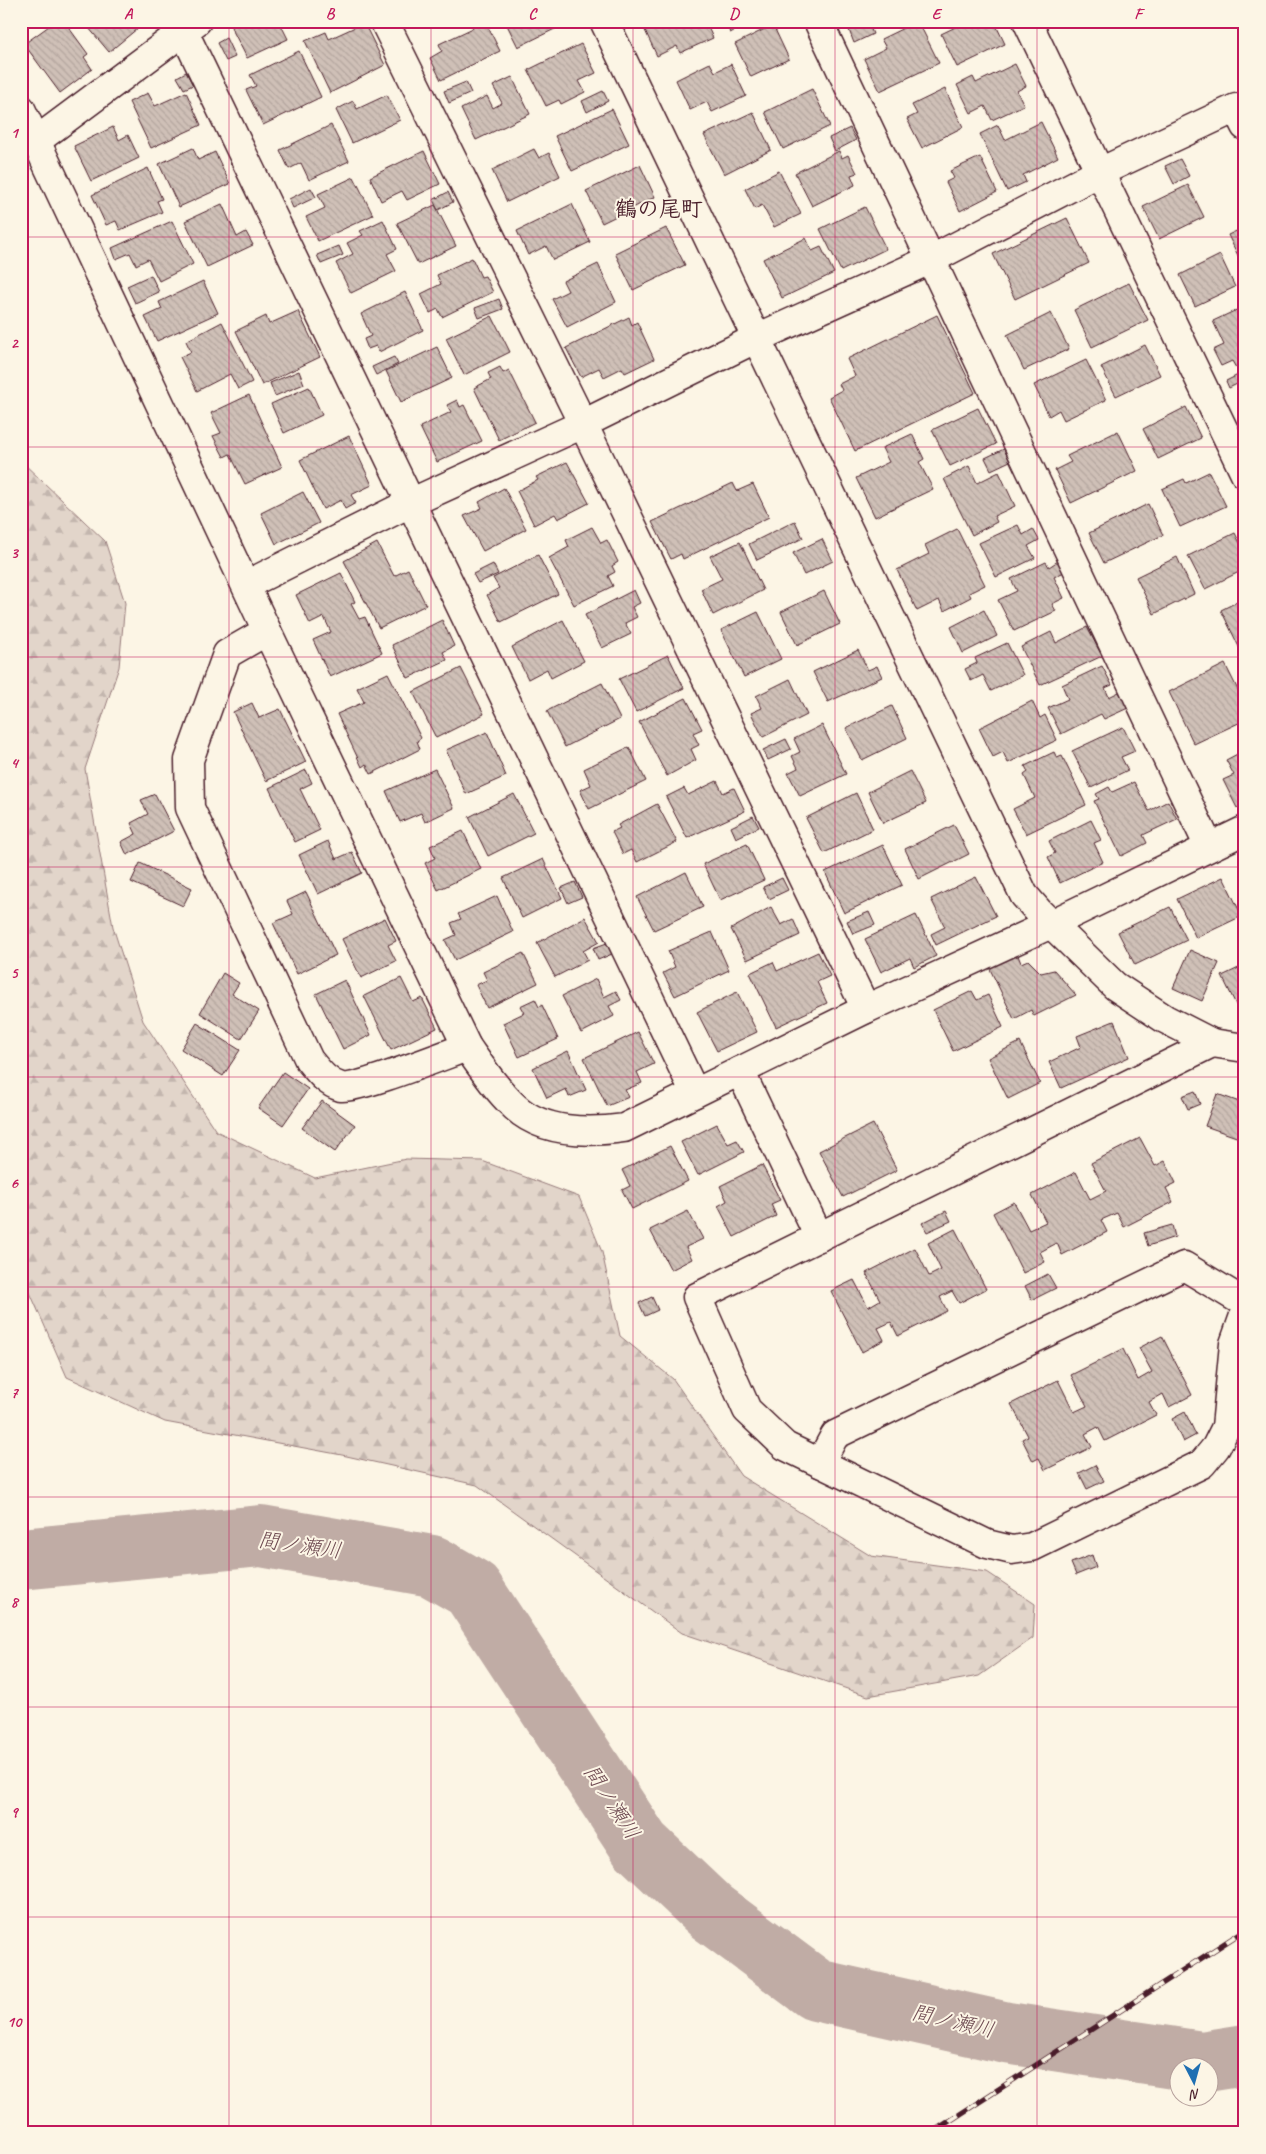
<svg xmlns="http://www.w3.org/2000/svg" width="1266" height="2154" viewBox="0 0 1266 2154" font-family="Caveat,'Klee One',sans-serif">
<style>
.forest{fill:url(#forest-firs);stroke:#967a7a}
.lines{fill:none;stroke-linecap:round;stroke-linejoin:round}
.river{stroke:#c0aca5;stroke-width:62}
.building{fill:url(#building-back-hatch);stroke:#4a1f2b}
.minor-casing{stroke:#4a1f2b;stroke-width:31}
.minor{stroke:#fcf5e5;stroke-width:28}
.rail-casing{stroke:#4a1f2b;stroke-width:5.5}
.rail{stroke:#fcf5e5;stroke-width:4;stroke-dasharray:11;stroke-linecap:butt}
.grid{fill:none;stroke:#c2185b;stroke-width:1;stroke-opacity:0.55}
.labels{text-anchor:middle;stroke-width:4;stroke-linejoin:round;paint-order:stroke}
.water-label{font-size:21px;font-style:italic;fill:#6d4950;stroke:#fcf5e5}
.quarter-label{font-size:22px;font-weight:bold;fill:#4a1f2b;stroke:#fcf5e5}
.neatline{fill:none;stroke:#c2185b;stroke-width:2}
.grid-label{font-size:16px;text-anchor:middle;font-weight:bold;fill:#c2185b}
</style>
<defs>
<pattern id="forest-firs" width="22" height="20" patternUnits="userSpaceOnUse" patternTransform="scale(1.25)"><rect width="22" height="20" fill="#e2d5ca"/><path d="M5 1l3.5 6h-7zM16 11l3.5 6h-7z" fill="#c3b6ae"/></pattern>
<pattern id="building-back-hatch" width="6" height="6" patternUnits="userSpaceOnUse" patternTransform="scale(1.25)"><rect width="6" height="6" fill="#cfc0b7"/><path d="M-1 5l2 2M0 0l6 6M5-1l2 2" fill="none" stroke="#b3a59e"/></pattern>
</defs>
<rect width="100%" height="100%" fill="#fcf5e5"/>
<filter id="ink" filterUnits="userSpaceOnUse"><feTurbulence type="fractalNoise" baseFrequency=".02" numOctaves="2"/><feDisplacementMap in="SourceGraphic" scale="10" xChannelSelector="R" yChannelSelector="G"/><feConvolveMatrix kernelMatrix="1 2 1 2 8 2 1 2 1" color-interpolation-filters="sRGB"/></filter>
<g filter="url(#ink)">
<path class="forest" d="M21,461L105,541L125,603L119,667L85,769L113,927L143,1021L216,1131L315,1178L406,1159L482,1161L579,1197L602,1252L620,1336L673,1379L741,1476L871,1556L987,1572L1035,1604L1033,1638L979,1676L868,1696L682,1633L477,1485L342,1455L165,1422L67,1377L21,1272Z"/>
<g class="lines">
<path class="river" d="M21,1559L261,1536L432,1566L472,1589L640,1845L711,1912L816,1990L1007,2033L1201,2062L1245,2055"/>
</g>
<g class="building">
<path d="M21,21H32L21,30Z"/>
<path d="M56,21H64L88,54L84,57L92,69L60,93L24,44Z"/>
<path d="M83,21H133L138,28L109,52Z"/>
<path d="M243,21H279L288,39L247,58L231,27Z"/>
<path d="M469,21H485L500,51L441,80L430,58L442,51L439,44L473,28Z"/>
<path d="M505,21H571L518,47Z"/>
<path d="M653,21H705L713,38L680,53L677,46L657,56L643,26Z"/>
<path d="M725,21H753L730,33Z"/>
<path d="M918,21L939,63L880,91L864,59L886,48L881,39Z"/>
<path d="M968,21H994L1005,44L957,67L941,34Z"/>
<path d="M868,22L873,34L854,43L849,30Z"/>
<path d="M364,23L385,65L330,93L305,41L326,32L329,39Z"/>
<path d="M773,25L789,59L751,77L735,44Z"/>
<path d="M226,38L235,57L226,61L217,43Z"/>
<path d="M581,44L596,73L579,81L585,92L561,104L559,100L546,106L528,70Z"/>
<path d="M299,51L321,97L263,125L246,90L256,86L250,75Z"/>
<path d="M710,63L715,72L731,64L746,96L712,112L707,102L690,110L676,80Z"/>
<path d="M1015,64L1026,86L1017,91L1024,105L992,120L985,106L971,113L957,85L973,77L976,83Z"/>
<path d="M186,72L193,85L184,89L177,77Z"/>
<path d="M512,77L530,114L476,140L461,109L487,96L493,108L502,103L493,86Z"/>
<path d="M466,82L471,93L449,103L444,91Z"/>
<path d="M812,89L830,126L783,149L765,112Z"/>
<path d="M945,89L963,127L922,148L907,119L917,114L912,105Z"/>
<path d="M603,91L608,101L587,112L582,101Z"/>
<path d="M186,92L201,125L151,148L129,102L148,93L155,106Z"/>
<path d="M387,95L400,120L352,143L336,110L353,101L357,109Z"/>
<path d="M612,109L629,144L572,171L555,136Z"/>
<path d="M753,112L771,150L724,174L704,135Z"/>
<path d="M1041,122L1058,157L1023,175L1026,182L1007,191L980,134L998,125L1005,140Z"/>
<path d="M331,125L349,161L309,180L301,163L289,169L280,150Z"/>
<path d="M113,127L119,140L128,135L139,158L91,181L74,146Z"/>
<path d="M850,128L856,140L835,151L829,138Z"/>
<path d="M193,148L198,160L215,152L230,184L179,207L159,164Z"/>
<path d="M534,149L539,158L549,153L560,176L507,202L492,170Z"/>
<path d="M424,151L440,184L407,200L402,191L381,201L370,177Z"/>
<path d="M839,151L842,158L848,155L857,173L851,175L855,185L812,206L795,173Z"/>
<path d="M980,157L997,192L960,211L946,182L954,178L950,171Z"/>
<path d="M1180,159L1189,176L1174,184L1165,166Z"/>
<path d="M640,165L655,197L602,223L586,191Z"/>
<path d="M21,167L25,188H21Z"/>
<path d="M148,168L162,199L157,201L162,212L120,230L116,221L106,225L92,195Z"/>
<path d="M779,171L801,214L774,227L762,205L755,209L745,189Z"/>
<path d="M354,177L373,215L318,241L306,217L325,208L318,194Z"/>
<path d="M1188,185L1204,217L1159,239L1143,207Z"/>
<path d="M311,188L316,197L293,208L289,199Z"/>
<path d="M448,192L453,202L438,210L433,200Z"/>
<path d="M222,204L237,237L246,232L253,245L207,267L185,221Z"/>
<path d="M572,204L590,242L553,260L546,246L528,255L517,231Z"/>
<path d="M435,205L456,246L418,264L397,223Z"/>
<path d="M865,207L886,249L841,271L820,229Z"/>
<path d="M1067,218L1089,263L1015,299L993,254Z"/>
<path d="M383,220L397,249L387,254L396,271L351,293L336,263L353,254L347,243L363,235L360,231Z"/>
<path d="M172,221L193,264L159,281L148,259L136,265L130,253L116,259L112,248Z"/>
<path d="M1245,227V270L1228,235Z"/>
<path d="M666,228L685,265L633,290L615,253Z"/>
<path d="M806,238L812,251L821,247L834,273L782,298L763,259Z"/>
<path d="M339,246L343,255L321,264L317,255Z"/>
<path d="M1220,255L1235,287L1195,306L1180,275Z"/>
<path d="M472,258L481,277L485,276L493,292L442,317L438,309L430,313L421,294L441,284L437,275Z"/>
<path d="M598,264L616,302L567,327L552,299L568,291L563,281Z"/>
<path d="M151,275L159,292L135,303L127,286Z"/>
<path d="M203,281L218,313L157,341L145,317L162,309L159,302Z"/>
<path d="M1129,283L1148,320L1092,347L1074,310Z"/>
<path d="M405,292L423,330L379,352L376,346L368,349L364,339L371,336L361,314Z"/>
<path d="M499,299L503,309L479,318L475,308Z"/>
<path d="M1245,306V364L1236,368L1232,361L1221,366L1213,350L1224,345L1213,321Z"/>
<path d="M298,311L320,357L262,385L236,331L266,316L269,324Z"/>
<path d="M1051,313L1069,349L1024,370L1007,335Z"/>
<path d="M937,315L975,393L855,451L829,397L842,390L839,384L855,376L847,359Z"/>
<path d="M492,316L510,352L464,375L446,338Z"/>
<path d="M629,317L632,325L637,322L654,359L625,373L622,368L604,377L599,368L581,377L566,348Z"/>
<path d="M222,322L252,382L238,389L230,374L197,391L180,357L191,352L186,341Z"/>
<path d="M1145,345L1160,375L1116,396L1101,367Z"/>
<path d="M437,347L452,378L401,402L386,371Z"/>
<path d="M394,357L398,364L376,375L372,367Z"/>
<path d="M1086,360L1106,400L1064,420L1059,410L1049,416L1034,385Z"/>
<path d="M500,367L503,373L509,370L535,422L499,440L474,388L491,379L488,373Z"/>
<path d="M299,371L304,384L275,396L270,383Z"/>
<path d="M1244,372L1245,380L1229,388L1226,381Z"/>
<path d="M309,387L322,415L284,433L271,404Z"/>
<path d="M249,395L282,467L245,484L230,454L224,457L213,436L221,433L211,413Z"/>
<path d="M457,400L460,407L464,405L482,441L437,462L420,427L451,412L447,405Z"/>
<path d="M1186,407L1201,438L1158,459L1143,429Z"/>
<path d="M978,408L996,444L950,466L932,430Z"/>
<path d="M1118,431L1137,471L1071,503L1055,470L1071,462L1067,456Z"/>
<path d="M912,434L924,459L919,462L933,489L875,517L856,478L889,462L882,448Z"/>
<path d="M349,436L372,485L351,495L356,503L345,509L341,500L323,509L300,460Z"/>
<path d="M1004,449L1010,461L991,470L985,458Z"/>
<path d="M567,462L589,503L558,519L555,514L534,525L517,491L538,480L536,477Z"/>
<path d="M969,466L977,483L999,472L1015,506L994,516L997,522L972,535L944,479Z"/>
<path d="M1209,472L1226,506L1180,527L1162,489L1184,479L1186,483Z"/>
<path d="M733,483L737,491L753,484L769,517L683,559L681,554L671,559L652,522Z"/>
<path d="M504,488L526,529L483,551L464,516L482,508L479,502Z"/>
<path d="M303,492L319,523L276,544L261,513Z"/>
<path d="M1148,504L1163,535L1104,563L1089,533Z"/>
<path d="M795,521L803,538L757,560L749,544Z"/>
<path d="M1018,525L1023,535L1033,529L1039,540L1028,546L1035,558L996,577L979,543Z"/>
<path d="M592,527L601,543L607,540L618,562L612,566L615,572L608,576L613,586L574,605L549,558L569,547L566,540Z"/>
<path d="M957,529L985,585L969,593L971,597L944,611L939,600L917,611L897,570L929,554L925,545Z"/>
<path d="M1235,533L1245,553V569L1205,589L1188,556Z"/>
<path d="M822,539L833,561L804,575L793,553Z"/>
<path d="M740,542L763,590L713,615L701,589L722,579L710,556Z"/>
<path d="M377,543L394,576L408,569L426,605L379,628L344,561Z"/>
<path d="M538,555L558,594L501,622L487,595L499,588L493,578Z"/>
<path d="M1177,557L1194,594L1154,614L1136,577Z"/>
<path d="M1058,561L1064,572L1054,577L1064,598L1052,604L1056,611L1014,631L998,600L1017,591L1011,579L1046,562L1049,567Z"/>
<path d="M493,564L498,574L478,583L473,574Z"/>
<path d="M341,573L355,602L351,604L359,619L365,617L382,653L330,677L313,640L331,632L324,617L310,624L296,595Z"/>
<path d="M634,590L640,603L632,607L637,617L625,623L631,634L602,648L585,615Z"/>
<path d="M824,591L840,624L797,645L781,612Z"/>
<path d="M1245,598V647L1240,649L1221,610Z"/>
<path d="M984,610L997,636L963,653L951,627Z"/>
<path d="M758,612L781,659L744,677L721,630Z"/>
<path d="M442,620L454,646L443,652L447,660L408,678L392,645Z"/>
<path d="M563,620L584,661L551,678L547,669L528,679L512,647Z"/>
<path d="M1087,627L1102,656L1040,685L1021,647L1051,632L1056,643Z"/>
<path d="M1007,643L1023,675L991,691L983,675L971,681L965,669L977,663L975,658Z"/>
<path d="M858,650L868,670L877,666L882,677L828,702L813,672Z"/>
<path d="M668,655L684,688L636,712L619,679Z"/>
<path d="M1225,664L1245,704V720L1194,744L1169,692Z"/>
<path d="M1102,666L1112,685L1105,688L1109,697L1119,692L1128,708L1104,719L1101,714L1061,734L1048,708L1068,699L1062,685Z"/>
<path d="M461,668L484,714L436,738L413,692Z"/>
<path d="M388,673L421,738L417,741L420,749L371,774L366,764L362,767L337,714L364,702L357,688Z"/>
<path d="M790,679L807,715L763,737L751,713L762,708L756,696Z"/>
<path d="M602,683L620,719L565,747L547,711Z"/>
<path d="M686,698L702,729L693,733L699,745L691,749L696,760L667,776L639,722Z"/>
<path d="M1032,701L1040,718L1045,715L1057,740L1008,763L1003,752L993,757L979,728Z"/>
<path d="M252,703L259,718L280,709L306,762L266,781L233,712Z"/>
<path d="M892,706L907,738L862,760L846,728Z"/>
<path d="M822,725L846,774L800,796L788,773L798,768L792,756L800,752L794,739Z"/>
<path d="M1123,727L1135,751L1121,757L1128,770L1091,788L1072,751Z"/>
<path d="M487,732L506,776L466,794L446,750Z"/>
<path d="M786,739L791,749L768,760L763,750Z"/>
<path d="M629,747L646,781L589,809L580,790L591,785L584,769Z"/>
<path d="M1245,750V804L1237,808L1223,780L1234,775L1226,760Z"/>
<path d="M1054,752L1057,758L1062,756L1086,805L1026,834L1013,809L1035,798L1024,775L1028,772L1025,766Z"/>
<path d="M435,769L454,808L425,822L421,813L400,822L386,791Z"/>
<path d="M306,770L312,783L300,789L320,830L295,842L269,788Z"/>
<path d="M910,771L926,803L883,823L868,792Z"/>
<path d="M717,781L723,793L734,788L745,811L687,838L666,797L684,788L688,795Z"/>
<path d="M1134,782L1149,811L1168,801L1177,819L1143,835L1147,843L1121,856L1094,801L1099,799L1096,794L1109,787L1112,792Z"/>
<path d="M856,793L873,829L824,853L806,818Z"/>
<path d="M155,794L174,831L127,855L121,842L136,834L131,823L148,814L141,800Z"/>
<path d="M514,794L534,833L488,856L469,817Z"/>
<path d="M657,804L677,842L637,862L631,850L623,854L612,832L620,828L618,825Z"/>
<path d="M753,816L759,827L736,838L731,827Z"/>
<path d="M1091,820L1101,840L1094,843L1103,862L1060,883L1048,857L1055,853L1049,841Z"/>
<path d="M954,825L969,854L919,879L905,849Z"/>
<path d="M463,831L481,869L438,890L425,863L435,858L430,846Z"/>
<path d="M328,841L336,859L352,852L362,873L318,894L299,855Z"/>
<path d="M747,844L764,880L720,900L703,864Z"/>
<path d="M883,845L902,885L844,913L825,872Z"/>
<path d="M543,859L562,898L522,918L503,878Z"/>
<path d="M140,863L192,888L183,906L131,882Z"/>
<path d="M686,872L703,907L654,930L637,897Z"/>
<path d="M976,877L996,916L936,945L931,934L945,927L931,899Z"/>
<path d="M1223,877L1242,916L1196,938L1177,899Z"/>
<path d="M782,878L788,890L769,899L763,887Z"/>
<path d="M575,882L582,897L568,903L561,888Z"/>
<path d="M306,892L336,955L297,974L273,923L293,914L287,901Z"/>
<path d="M497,896L513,932L455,960L445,940L456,935L451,923L461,919L458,914Z"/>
<path d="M771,907L781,925L793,919L800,935L747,960L731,929Z"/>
<path d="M1170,907L1187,940L1135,965L1118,932Z"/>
<path d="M869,912L875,925L853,934L847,921Z"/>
<path d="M916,915L936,956L914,967L910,958L881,972L865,939Z"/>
<path d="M585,917L599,942L583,951L588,960L555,977L537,943Z"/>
<path d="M385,918L396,941L388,945L396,961L361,978L342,939Z"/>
<path d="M712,932L729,970L675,996L663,973L675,967L668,951Z"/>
<path d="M607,943L612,954L598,960L593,948Z"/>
<path d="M1190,950L1219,963L1202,1001L1173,988Z"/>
<path d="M818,952L830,976L817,982L827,1003L776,1027L750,973L773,962L777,971Z"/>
<path d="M523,953L538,983L487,1008L476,985L487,980L483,972Z"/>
<path d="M1017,953L1021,963L1028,960L1041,973L1054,970L1076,995L1034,1016L1031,1010L1014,1019L989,967Z"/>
<path d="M1245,965V1016L1242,1017L1222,976Z"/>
<path d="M223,973L239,983L232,994L259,1011L241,1039L200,1013Z"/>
<path d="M401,978L413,1002L422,998L437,1028L391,1050L364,996Z"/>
<path d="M596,979L604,997L616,991L621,1000L609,1006L614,1016L581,1033L562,996Z"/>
<path d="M345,980L371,1035L343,1049L316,994Z"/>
<path d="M972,991L977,1000L988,995L1003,1027L953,1051L933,1010Z"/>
<path d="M737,992L757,1032L717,1051L697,1012Z"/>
<path d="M535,999L539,1007L542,1005L558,1039L519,1057L503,1023L524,1013L520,1006Z"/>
<path d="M1114,1021L1129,1057L1061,1088L1049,1062L1081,1047L1077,1036Z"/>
<path d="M197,1023L240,1050L223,1076L181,1049Z"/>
<path d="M638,1032L654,1064L637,1072L642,1083L625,1090L629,1097L607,1106L584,1058Z"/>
<path d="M1020,1042L1040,1083L1008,1099L988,1058Z"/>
<path d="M568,1051L586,1090L569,1097L566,1089L547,1098L533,1068Z"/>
<path d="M283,1072L308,1089L283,1125L258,1108Z"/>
<path d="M1195,1091L1200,1104L1188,1109L1182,1096Z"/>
<path d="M1217,1094L1245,1104V1140L1205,1126Z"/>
<path d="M322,1101L355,1125L335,1152L302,1128Z"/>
<path d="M717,1124L728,1144L737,1140L744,1152L698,1175L681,1142Z"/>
<path d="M873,1124L897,1170L843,1197L819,1151Z"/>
<path d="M1140,1138L1155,1166L1165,1161L1176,1183L1166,1188L1173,1202L1124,1227L1117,1213L1101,1220L1107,1232L1062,1255L1057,1243L1040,1252L1045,1262L1023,1273L993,1213L1014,1202L1029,1230L1046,1222L1032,1195L1076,1172L1090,1199L1106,1191L1091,1163Z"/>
<path d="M670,1146L688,1181L632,1209L622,1190L630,1186L622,1170Z"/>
<path d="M762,1165L780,1200L771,1204L776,1216L734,1237L718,1206L727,1201L720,1186Z"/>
<path d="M688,1211L703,1239L686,1247L692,1259L671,1270L650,1230Z"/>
<path d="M946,1211L951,1221L927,1232L922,1223Z"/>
<path d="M1172,1225L1175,1237L1148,1246L1144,1233Z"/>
<path d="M955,1229L986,1289L959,1303L952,1291L940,1297L947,1311L898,1336L891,1322L878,1328L884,1340L862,1352L831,1291L854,1280L868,1307L880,1300L866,1273L915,1248L929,1276L941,1270L928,1243Z"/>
<path d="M1048,1274L1056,1288L1032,1300L1025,1286Z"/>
<path d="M652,1297L658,1310L645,1316L639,1303Z"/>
<path d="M1162,1336L1192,1395L1169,1407L1163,1394L1149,1402L1156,1415L1105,1441L1098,1427L1085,1434L1092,1447L1045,1470L1039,1458L1033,1461L1022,1439L1028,1436L1011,1404L1058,1380L1074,1412L1087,1406L1071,1375L1123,1349L1138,1380L1152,1372L1139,1348Z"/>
<path d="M1185,1412L1196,1435L1183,1442L1172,1419Z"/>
<path d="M1095,1465L1104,1481L1087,1489L1079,1473Z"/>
<path d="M1092,1555L1096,1567L1076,1575L1071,1563Z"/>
</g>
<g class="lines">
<defs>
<g id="minor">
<path d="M384,21L583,424L866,1009"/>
<path d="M604,21L1024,895L1039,912L1115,986L1165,1019L1212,1043L1245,1048"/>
<path d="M818,21L1209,847"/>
<path d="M1027,21L1245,474"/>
<path d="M184,32L695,1093"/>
<path d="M21,109L267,631L467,1047C482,1068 496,1089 515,1107C543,1133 589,1133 624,1128L866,1009L1051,924L1245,830"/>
<path d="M36,141L197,21"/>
<path d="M246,585L410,503L583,424L757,338L932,259L1100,172L1236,108L1245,126"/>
<path d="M267,631L227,654L189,760L190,808L309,1060C318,1071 327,1083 341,1087C357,1090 447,1054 467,1047"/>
<path d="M1212,1043L697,1297L747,1410L785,1446L987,1544L1012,1550L1032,1547L1202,1464L1216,1447L1226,1427L1234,1344L1245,1313"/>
<path d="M740,1071L819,1237"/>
<path d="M820,1463L835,1435L1184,1266L1245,1303"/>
</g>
</defs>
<use href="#minor" class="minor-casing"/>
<use href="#minor" class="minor"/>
<defs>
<path id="rail" d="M931,2133L1245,1930"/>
</defs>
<use href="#rail" class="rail-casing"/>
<use href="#rail" class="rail"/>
</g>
</g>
<path class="grid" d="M229,21V2133M431,21V2133M633,21V2133M835,21V2133M1037,21V2133M21,237H1245M21,447H1245M21,657H1245M21,867H1245M21,1077H1245M21,1287H1245M21,1497H1245M21,1707H1245M21,1917H1245"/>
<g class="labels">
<g class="water-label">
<text transform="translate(300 1545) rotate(8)" y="7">間ノ瀬川</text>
<text transform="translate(612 1802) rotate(57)" y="7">間ノ瀬川</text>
<text transform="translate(953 2021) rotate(13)" y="7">間ノ瀬川</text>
</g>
<g class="quarter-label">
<text x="659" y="216">鶴の尾町</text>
</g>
</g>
<rect width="1266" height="2154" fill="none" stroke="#fcf5e5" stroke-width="55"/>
<g transform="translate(1194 2082) rotate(174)"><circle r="24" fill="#fcf5e5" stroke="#b59f9b"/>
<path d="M0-4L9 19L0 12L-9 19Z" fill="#1f6fb2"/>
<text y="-8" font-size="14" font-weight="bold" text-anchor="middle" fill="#4a1f2b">N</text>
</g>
<rect x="28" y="28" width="1210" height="2098" class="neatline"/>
<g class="grid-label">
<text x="128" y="19">A</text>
<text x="330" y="19">B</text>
<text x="532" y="19">C</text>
<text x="734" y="19">D</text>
<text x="936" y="19">E</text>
<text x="1138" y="19">F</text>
<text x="14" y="138">1</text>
<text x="14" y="348">2</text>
<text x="14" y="558">3</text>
<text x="14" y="768">4</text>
<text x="14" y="978">5</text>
<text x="14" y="1188">6</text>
<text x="14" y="1398">7</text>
<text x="14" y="1607">8</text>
<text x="14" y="1817">9</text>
<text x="14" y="2027">10</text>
</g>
</svg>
